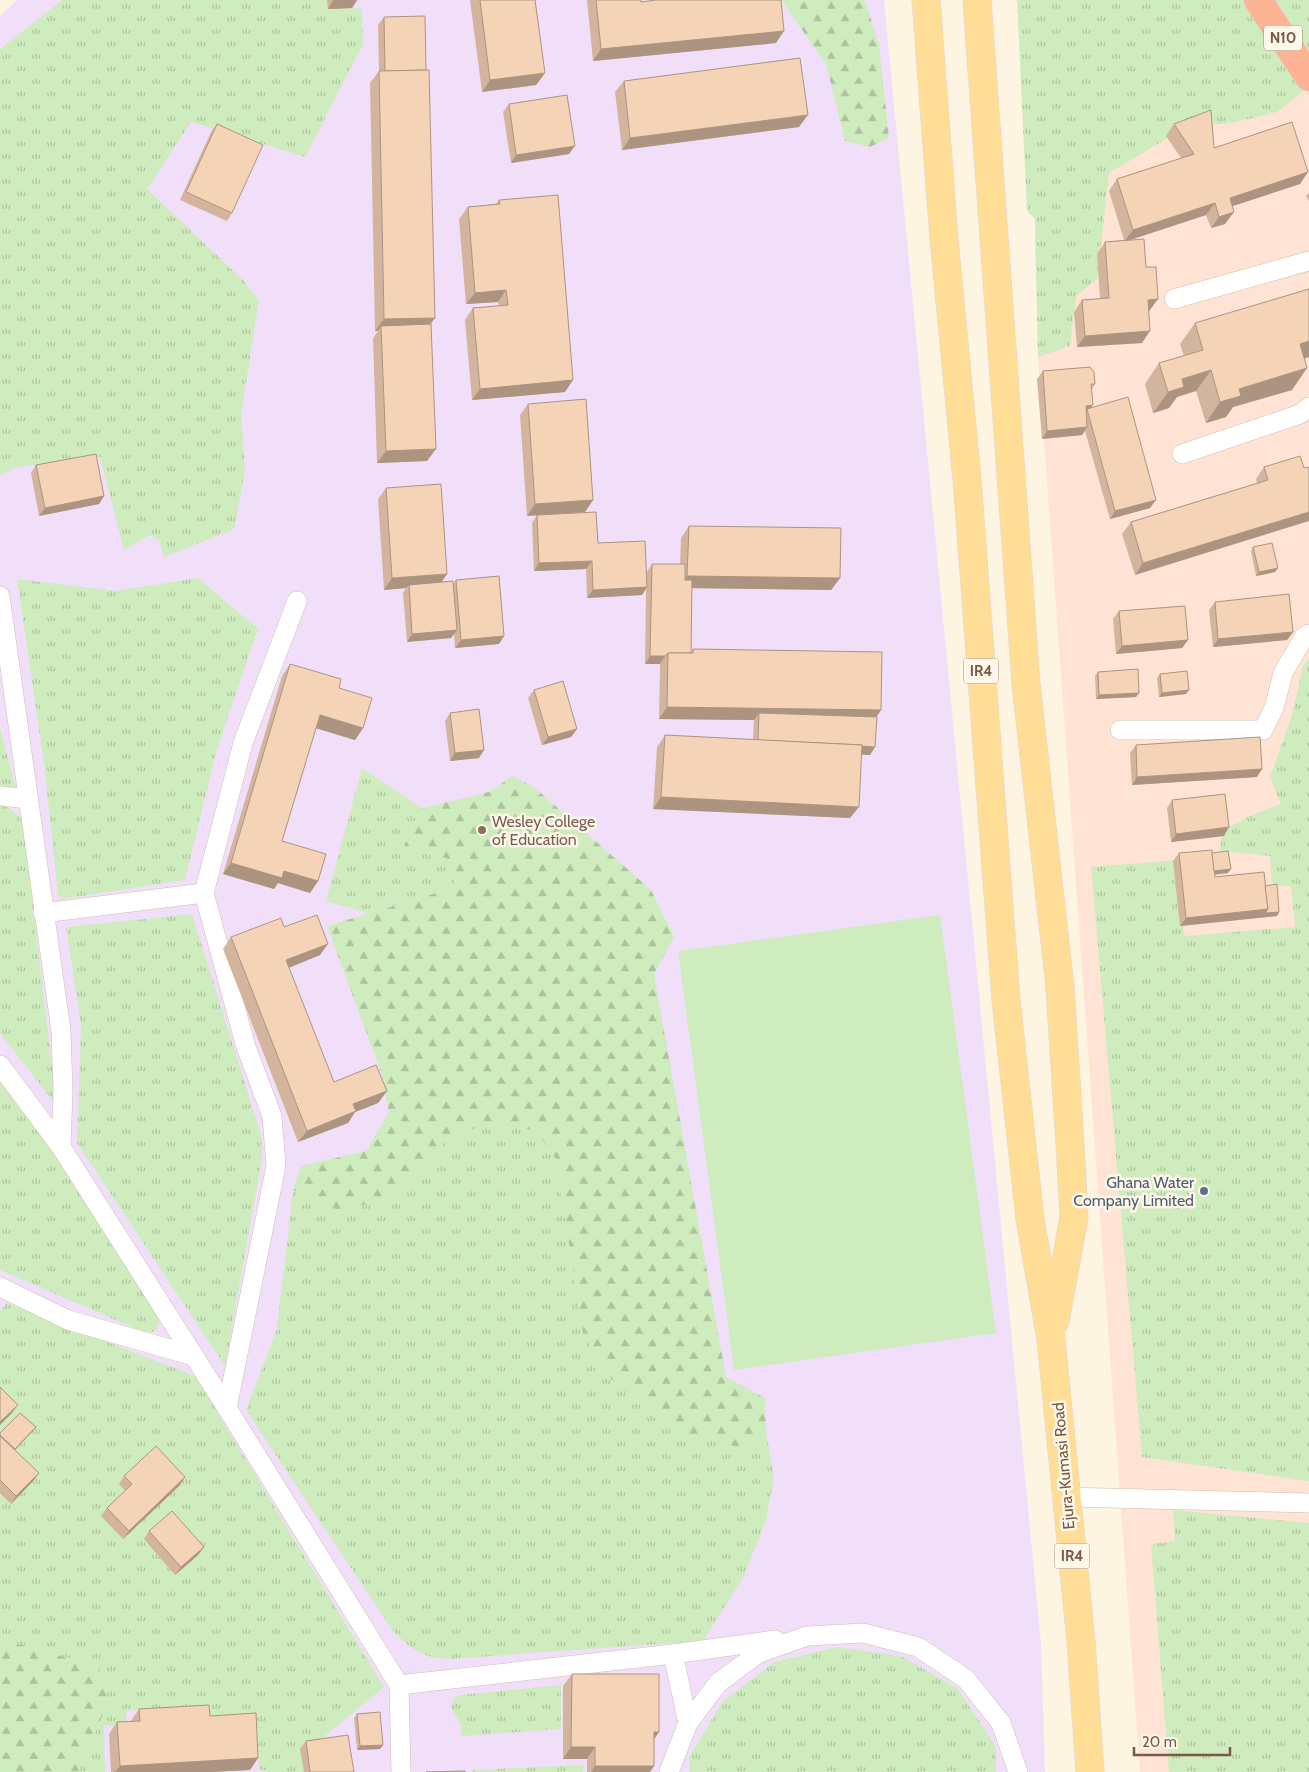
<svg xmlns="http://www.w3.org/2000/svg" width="1309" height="1772" viewBox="0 0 1309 1772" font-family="Cabin,sans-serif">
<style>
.commercial{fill:#ffe3d5}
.education{fill:#f1dffa}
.grass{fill:url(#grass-tufts)}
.forest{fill:url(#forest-firs)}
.pitch{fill:#cfecbf}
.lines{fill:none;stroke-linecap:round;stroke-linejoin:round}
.lane-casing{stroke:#d2beab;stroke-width:20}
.primary-casing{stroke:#ded7d3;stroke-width:29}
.highway-casing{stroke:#ded7d3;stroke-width:29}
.lane{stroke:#fff;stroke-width:19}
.primary{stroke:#ffdd97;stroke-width:28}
.highway{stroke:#fcb494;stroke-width:28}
.wall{fill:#d3b59d}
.shaded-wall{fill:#ac9480}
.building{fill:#f5d3b7;stroke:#ac9480}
.education-dot{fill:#8d6e63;stroke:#fff7e9;stroke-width:2}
.service-dot{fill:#5c6f8a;stroke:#fff7e9;stroke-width:2}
.labels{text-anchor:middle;stroke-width:5;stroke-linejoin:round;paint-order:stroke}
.shield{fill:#fff7e9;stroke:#a08978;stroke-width:1}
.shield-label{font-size:15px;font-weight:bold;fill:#775a47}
.education-label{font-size:16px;fill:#785e54;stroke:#fff7e9;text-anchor:start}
.service-label{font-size:16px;fill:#4e5e75;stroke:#fff7e9;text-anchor:end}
.street-label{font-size:16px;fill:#775a47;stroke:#fff7e9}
</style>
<defs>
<pattern id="grass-tufts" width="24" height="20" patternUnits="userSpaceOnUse" patternTransform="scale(1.25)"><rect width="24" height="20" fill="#cfecbf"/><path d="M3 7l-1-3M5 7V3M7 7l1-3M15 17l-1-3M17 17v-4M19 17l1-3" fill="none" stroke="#adc29d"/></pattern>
<pattern id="forest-firs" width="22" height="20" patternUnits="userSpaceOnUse" patternTransform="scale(1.25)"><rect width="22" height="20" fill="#cfecbf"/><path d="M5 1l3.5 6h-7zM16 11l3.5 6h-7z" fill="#adc29d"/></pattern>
</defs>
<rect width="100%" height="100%" fill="#fef4e2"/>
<path class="commercial" d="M1029,0H1309V1772H1140L1038,357Z"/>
<path class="education" d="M17,0H884L1041,1644L1045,1772H0V16Z"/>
<g class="grass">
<path d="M62,0H332L333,6L362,9L363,44L305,157L191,122L147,189L243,280L259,300L241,414L245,471L234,529L164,557L159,540L150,535L124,550L100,457L18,467L0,475V49Z"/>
<path d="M1017,0H1309V87L1277,112L1232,123L1188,126L1109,173L1097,279L1076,296L1070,346L1038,357L1035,219L1027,211Z"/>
<path d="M198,578L258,629L217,749L185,880L62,899L58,894L44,763L17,579L115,591Z"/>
<path d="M1309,658V1481L1142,1457L1091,867L1177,860L1184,936L1295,927L1291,886H1272L1270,856L1220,851L1222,831L1247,817L1281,804L1270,777L1292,715L1303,666Z"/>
<path d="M0,727L16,788L0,786Z"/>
<path d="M362,768L422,808L404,846L449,859L457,887L368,913L326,901Z"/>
<path d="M0,806L7,807L23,819L56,1102L53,1101L0,1033Z"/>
<path d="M192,914L261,1135L262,1159L225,1366L77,1143L81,1025L66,927Z"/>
<path d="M0,1079L67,1168L159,1319L158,1328L151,1333L141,1331L0,1270Z"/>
<path d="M486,1125L535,1130L556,1159L583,1334L743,1448L766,1432L774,1479L766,1520L744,1576L703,1641L450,1659C422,1658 412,1650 393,1631L246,1410L277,1329L293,1190L345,1212L410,1188L450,1136Z"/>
<path d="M7,1303L195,1376L384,1687L326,1735L315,1772H269L259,1769L257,1721L207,1719L204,1707L127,1710L125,1725L104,1726L105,1772H78L109,1701L99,1667L23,1645L0,1644V1311Z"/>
<path d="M1173,1510L1309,1523V1772H1169L1151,1544L1175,1541Z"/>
<path d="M837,1647L901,1656L957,1688L996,1746V1772H690L689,1757L722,1702L774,1662Z"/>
<path d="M561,1685V1729L461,1736V1724L451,1709L453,1699L459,1695Z"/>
<path d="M583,1765V1772H472V1770Z"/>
</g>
<g class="forest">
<path d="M781,0H865L879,45L889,138L870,147L845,141L826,64Z"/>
<path d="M512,776L535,788L651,890L674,937L654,974L726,1377L765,1398L766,1432L743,1448L674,1431L609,1377L583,1334L556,1159L535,1130L486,1125L450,1136L410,1188L344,1212L293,1190L301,1166L366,1151L389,1112L381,1072L327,926L456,887L449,859L404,846L422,808L489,792Z"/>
<path d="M0,1644L23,1645L99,1667L109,1701L78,1772H0Z"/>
</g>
<path class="pitch" d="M940,915L996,1333L734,1370L678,951Z"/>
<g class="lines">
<defs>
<g id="lane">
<path d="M1174,299L1309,261"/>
<path d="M1182,454L1300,414L1309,407"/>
<path d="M0,596L61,1031L63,1091L61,1147"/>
<path d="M1120,730H1263L1274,708L1283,673L1304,637L1309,634"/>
<path d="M0,796L28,799"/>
<path d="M43,913L204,893"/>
<path d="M0,1065L61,1147L227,1408L399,1685L401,1772"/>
<path d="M0,1287L68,1320L194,1356"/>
<path d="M227,1408L276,1166L272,1116L246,1047L204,893L243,743L297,601"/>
<path d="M1065,1497L1309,1503"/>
<path d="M673,1654L688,1723"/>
<path d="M399,1685L673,1654L775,1640"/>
<path d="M669,1772L688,1723L718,1683L759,1653L807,1636L863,1633L918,1647L966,1679L1001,1723L1018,1772"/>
</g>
<g id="primary">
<path d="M926,0L944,239L967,479L1006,1000L1030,1219L1051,1339L1081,1642L1090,1772"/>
<path d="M977,0L1026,684L1060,987L1070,1144L1074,1217L1055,1321"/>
</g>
<path id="highway" d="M1258,0L1309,77"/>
</defs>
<use href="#lane" class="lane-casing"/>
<use href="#primary" class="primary-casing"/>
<use href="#highway" class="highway-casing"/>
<use href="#lane" class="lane"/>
<use href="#primary" class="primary"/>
<use href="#highway" class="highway"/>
</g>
<g class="wall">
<path d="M327,0H357L352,8L328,9Z"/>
<path d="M470,0H535L545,73L536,85L482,92Z"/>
<path d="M587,0H641V2L776,43L593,61Z"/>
<path d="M384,17L430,324L427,461L377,463L373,338L378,331H375L370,83L379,71L378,25Z"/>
<path d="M624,81L799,127L622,150L615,92Z"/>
<path d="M509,104L569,154L511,163L503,112Z"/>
<path d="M217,124L232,213L227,221L180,200L211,132Z"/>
<path d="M1174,124L1214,148L1300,184L1232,206L1225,224L1211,228L1206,215L1129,240L1146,267L1158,299L1149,311L1142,343L1077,347L1074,312L1082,300L1100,299L1097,254L1105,242L1124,240L1109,191L1117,179L1181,158L1166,136Z"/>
<path d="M1309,193V201L1306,196Z"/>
<path d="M499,200L565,392L472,400L465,320L473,308L499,306L498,302L466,304L459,219L468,207L496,204Z"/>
<path d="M1195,323L1304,359L1292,390L1233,407L1226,417L1206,423L1196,391L1177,397L1169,408L1153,413L1145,384L1159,363L1184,356L1180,344Z"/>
<path d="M1043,371L1095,384L1092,389L1091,408L1150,508L1110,519L1085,431L1082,435L1042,439L1037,379Z"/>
<path d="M528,404L593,500L585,512L556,514L598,543L647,572L652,564H680L681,538L689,526L840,578L831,590L692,588L691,653L693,649L881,710L876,717L870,755L862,754L850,818L653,809L657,747L665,735L753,740L754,720L659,719L660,664H645L646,589L642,595L587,598L586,569L534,571L532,523L537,515L527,516L520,415Z"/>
<path d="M36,465L104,496L99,504L39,516L31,473Z"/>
<path d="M1264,467L1304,468L1135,575L1122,534L1131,522L1257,483L1256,479Z"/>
<path d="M386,488L442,582L453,584L456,580L499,644L455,648L454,634L451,638L407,642L403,593L406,588L384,590L378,499Z"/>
<path d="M1253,547L1278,568L1275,572L1256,576L1251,551Z"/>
<path d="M1215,602L1293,632L1287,640L1213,647L1209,610Z"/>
<path d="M1119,611L1188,640L1182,648L1116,654L1113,619Z"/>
<path d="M290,664L339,688L363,728L355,740L316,728L282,841L318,881L310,893L278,883L274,889L223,874L282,676Z"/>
<path d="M1098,672L1139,693L1136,697L1096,699L1095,676Z"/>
<path d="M1160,674L1186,694L1159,697L1157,678Z"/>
<path d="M534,690L577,729L571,737L542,745L528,698Z"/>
<path d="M450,713L479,758L450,761L445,721Z"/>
<path d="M1136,745L1257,777L1132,785L1130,753Z"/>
<path d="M1172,800L1224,836L1171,842L1167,808Z"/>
<path d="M1179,853H1212L1231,869L1228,873L1214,875L1215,877L1265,886L1279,912L1277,916L1180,926L1173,861Z"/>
<path d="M284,927L320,955L289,968L334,1082L387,1091L378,1103L355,1112L348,1123L298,1142L223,949L231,937Z"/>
<path d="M36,1427L33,1431L15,1450L39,1473L33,1481L11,1504L0,1493V1433Z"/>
<path d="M124,1476L180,1485L123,1539L101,1516L107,1508L125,1491L119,1484Z"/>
<path d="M149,1531L204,1547L198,1555L175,1575L144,1539Z"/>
<path d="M572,1674L650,1772H587V1759H563V1686Z"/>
<path d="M139,1709L210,1716L258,1758L250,1770L210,1772H111L109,1734L117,1722L131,1721Z"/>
<path d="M357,1714L380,1749L357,1750L354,1718Z"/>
<path d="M306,1741L354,1772H304L300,1749Z"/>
</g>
<g class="shaded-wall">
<path d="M357,0L352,8L328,9L333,1Z"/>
<path d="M784,31L776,43L593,61L601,49Z"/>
<path d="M545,73L536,85L482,92L490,80Z"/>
<path d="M808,115L799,127L622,150L630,138Z"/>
<path d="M575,146L569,154L511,163L516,155Z"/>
<path d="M1308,172L1300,184L1221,210L1230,198Z"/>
<path d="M1215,203L1206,215L1124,242L1133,230Z"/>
<path d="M1234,212L1225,224L1211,228L1219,217Z"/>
<path d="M506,290L498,302L466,304L475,293Z"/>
<path d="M1158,299L1149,311L1140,312L1148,300Z"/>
<path d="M435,318L426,330L381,326L378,331H375L384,319Z"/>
<path d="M1150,331L1142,343L1077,347L1085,336Z"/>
<path d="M1309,341V357L1285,365L1300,344Z"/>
<path d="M1307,368L1292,390L1233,407L1226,417L1206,423L1220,402L1239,389Z"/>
<path d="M1211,370L1196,391L1177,397L1169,408L1153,413L1168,392L1182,379Z"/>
<path d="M573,380L565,392L472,400L480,389Z"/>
<path d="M1093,405L1088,412L1087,409L1084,414L1086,406Z"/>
<path d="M1087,427L1082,435L1042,439L1047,431Z"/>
<path d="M436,449L427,461L377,463L386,451Z"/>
<path d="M104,496L99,504L39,516L45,508Z"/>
<path d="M593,500L585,512L527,516L535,504Z"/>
<path d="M1156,500L1150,508L1110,519L1115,511Z"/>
<path d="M1309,512V521L1135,575L1143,563Z"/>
<path d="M592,561L586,569L534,571L539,563Z"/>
<path d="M1278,568L1275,572L1256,576L1259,572Z"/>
<path d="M447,574L439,586L409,585L406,588L384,590L392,578Z"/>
<path d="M687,576L840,578L831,590L679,588Z"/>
<path d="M647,587L642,595L587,598L593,590Z"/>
<path d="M457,630L451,638L407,642L412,634Z"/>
<path d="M1293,632L1287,640L1213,647L1218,639Z"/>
<path d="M504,636L499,644L455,648L461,640Z"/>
<path d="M1188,640L1182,648L1116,654L1122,646Z"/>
<path d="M650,656H665L660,664H645Z"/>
<path d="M1189,690L1186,694L1159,697L1162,693Z"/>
<path d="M1139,693L1136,697L1096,699L1099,695Z"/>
<path d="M667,707L881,710L873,722L759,713L754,720L659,719Z"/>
<path d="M320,715L363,728L355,740L312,727Z"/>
<path d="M577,729L571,737L542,745L548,737Z"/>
<path d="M758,743L875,747L870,755L752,751Z"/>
<path d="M484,750L479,758L450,761L455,753Z"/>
<path d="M1262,769L1257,777L1132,785L1137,777Z"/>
<path d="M661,797L859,807L850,818L653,809Z"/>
<path d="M1229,827L1224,836L1171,842L1176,834Z"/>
<path d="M231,863L284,871L318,881L310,893L278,883L274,889L223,874Z"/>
<path d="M1231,869L1228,873L1209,875L1212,871Z"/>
<path d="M1268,909L1279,912L1277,916L1180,926L1186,918Z"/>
<path d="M328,944L320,955L278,972L286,960Z"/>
<path d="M387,1091L378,1103L355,1112L348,1123L298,1142L307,1131L353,1104Z"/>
<path d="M18,1405L12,1413L0,1425V1422Z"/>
<path d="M36,1427L33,1431L12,1453L15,1449Z"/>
<path d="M39,1473L33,1481L11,1504L16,1496Z"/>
<path d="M185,1477L180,1485L123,1539L129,1531Z"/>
<path d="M204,1547L198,1555L175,1575L181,1567Z"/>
<path d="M654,1732H659L651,1744Z"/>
<path d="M383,1745L380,1749L357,1750L360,1746Z"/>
<path d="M571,1747H595L587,1759H563Z"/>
<path d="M258,1758L250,1770L210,1772H115L120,1766Z"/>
<path d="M595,1766H654L650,1772H591Z"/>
</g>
<g class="building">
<path d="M333,0H352L333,1Z"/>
<path d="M480,0H535L545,73L490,80Z"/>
<path d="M596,0H641V2L656,0H781L784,31L601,49Z"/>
<path d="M425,16L426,70L385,71L384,17Z"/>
<path d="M800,58L808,115L630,138L624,81Z"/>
<path d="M429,70L435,318L384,319L379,71Z"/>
<path d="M567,95L575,146L516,155L509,104Z"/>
<path d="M1211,110L1214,148L1292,122L1308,172L1230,198L1234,212L1219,217L1215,203L1133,230L1117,179L1194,154L1174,124Z"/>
<path d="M217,124L263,145L232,213L186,192Z"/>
<path d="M558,195L573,380L480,389L473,308L508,305L506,290L475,293L468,207L500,204L499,200Z"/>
<path d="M1144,239L1146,267H1156L1158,299L1148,300L1150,331L1085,336L1082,300L1109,298L1105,242Z"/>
<path d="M1309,289V341L1300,344L1307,368L1239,389L1241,396L1220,402L1211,370L1182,379L1184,387L1168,392L1159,363L1203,350L1195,323Z"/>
<path d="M431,324L436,449L386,451L381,326Z"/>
<path d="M1090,367L1094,372L1095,384H1091L1093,405L1086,406L1087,427L1047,431L1043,371Z"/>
<path d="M1128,397L1156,500L1115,511L1087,409Z"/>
<path d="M586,399L593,500L535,504L528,404Z"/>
<path d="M96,454L104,496L45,508L36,465Z"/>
<path d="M1300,456L1304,468L1309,467V512L1143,563L1131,522L1268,480L1264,467Z"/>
<path d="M441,484L447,574L392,578L386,488Z"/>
<path d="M596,512L598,543L645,541L647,587L593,590L592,561L539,563L537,515Z"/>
<path d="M689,526L841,528L840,578L687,576Z"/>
<path d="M1272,543L1278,568L1259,572L1253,547Z"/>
<path d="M652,564H685V580H692L691,653H668L665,656H650Z"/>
<path d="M499,576L504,636L461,640L456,580Z"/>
<path d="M453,581L457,630L412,634L409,585Z"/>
<path d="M1289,594L1293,632L1218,639L1215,602Z"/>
<path d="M1185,606L1188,640L1122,646L1119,611Z"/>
<path d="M693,649L882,652L881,710L667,707L668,653H693Z"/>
<path d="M290,664L341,679L339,688L372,698L363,728L320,715L282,841L326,854L318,881L284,871L282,878L231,863Z"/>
<path d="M1138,669L1139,693L1099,695L1098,672Z"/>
<path d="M1187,671L1189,690L1162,693L1160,674Z"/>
<path d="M563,681L577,729L548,737L534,690Z"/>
<path d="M479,709L484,750L455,753L450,713Z"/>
<path d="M759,713L877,717L875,747L862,746V745L758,740Z"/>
<path d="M665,735L862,745L859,807L661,797Z"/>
<path d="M1260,737L1262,769L1137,777L1136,745Z"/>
<path d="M1225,794L1229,827L1176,834L1172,800Z"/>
<path d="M1212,850L1215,877L1264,872L1268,909L1186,918L1179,853Z"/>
<path d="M1228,851L1231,869L1214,871L1212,853Z"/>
<path d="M1277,884L1279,912L1265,913L1268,909L1265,886Z"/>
<path d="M317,915L328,944L286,960L334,1082L376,1065L387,1091L353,1104L356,1111L307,1131L231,937L281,918L284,927Z"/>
<path d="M0,1387L18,1405L0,1422Z"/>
<path d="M20,1413L36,1427L15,1449L0,1435V1433Z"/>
<path d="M0,1436L39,1473L16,1496L0,1480Z"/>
<path d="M156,1446L185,1477L129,1531L107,1508L132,1484L124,1476Z"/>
<path d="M172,1511L204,1547L181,1567L149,1531Z"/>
<path d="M572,1674H659V1732H654V1766H595V1747H571Z"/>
<path d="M209,1705L210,1716L256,1713L258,1758L120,1766L117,1722L140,1721L139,1709Z"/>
<path d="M380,1712L383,1745L360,1746L357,1714Z"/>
<path d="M348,1735L354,1772H310L306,1741Z"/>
<path d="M465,1771V1772H426Z"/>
</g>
<circle class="education-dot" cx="482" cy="830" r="5"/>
<circle class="service-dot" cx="1204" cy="1191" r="5"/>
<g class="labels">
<g class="shield">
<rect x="1264" y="25.5" width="38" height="25" rx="4"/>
<rect x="963.5" y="658.5" width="35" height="25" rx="4"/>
<rect x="1054.5" y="1543.5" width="35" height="25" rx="4"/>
</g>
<g class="shield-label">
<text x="1283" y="43">N10</text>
<text x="981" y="676">IR4</text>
<text x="1072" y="1561">IR4</text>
</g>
<g class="education-label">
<text x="492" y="827">Wesley College<tspan x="492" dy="18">of Education</tspan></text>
</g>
<g class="service-label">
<text x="1194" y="1188">Ghana Water<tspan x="1194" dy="18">Company Limited</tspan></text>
</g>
<g class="street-label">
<text transform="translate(1063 1466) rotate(-95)" y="6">Ejura-Kumasi Road</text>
</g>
</g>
<path d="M1134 1747v8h96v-8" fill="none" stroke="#775a47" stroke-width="2.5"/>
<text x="1142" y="1747" font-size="15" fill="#775a47" stroke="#fff7e9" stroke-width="4" paint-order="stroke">20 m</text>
</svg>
